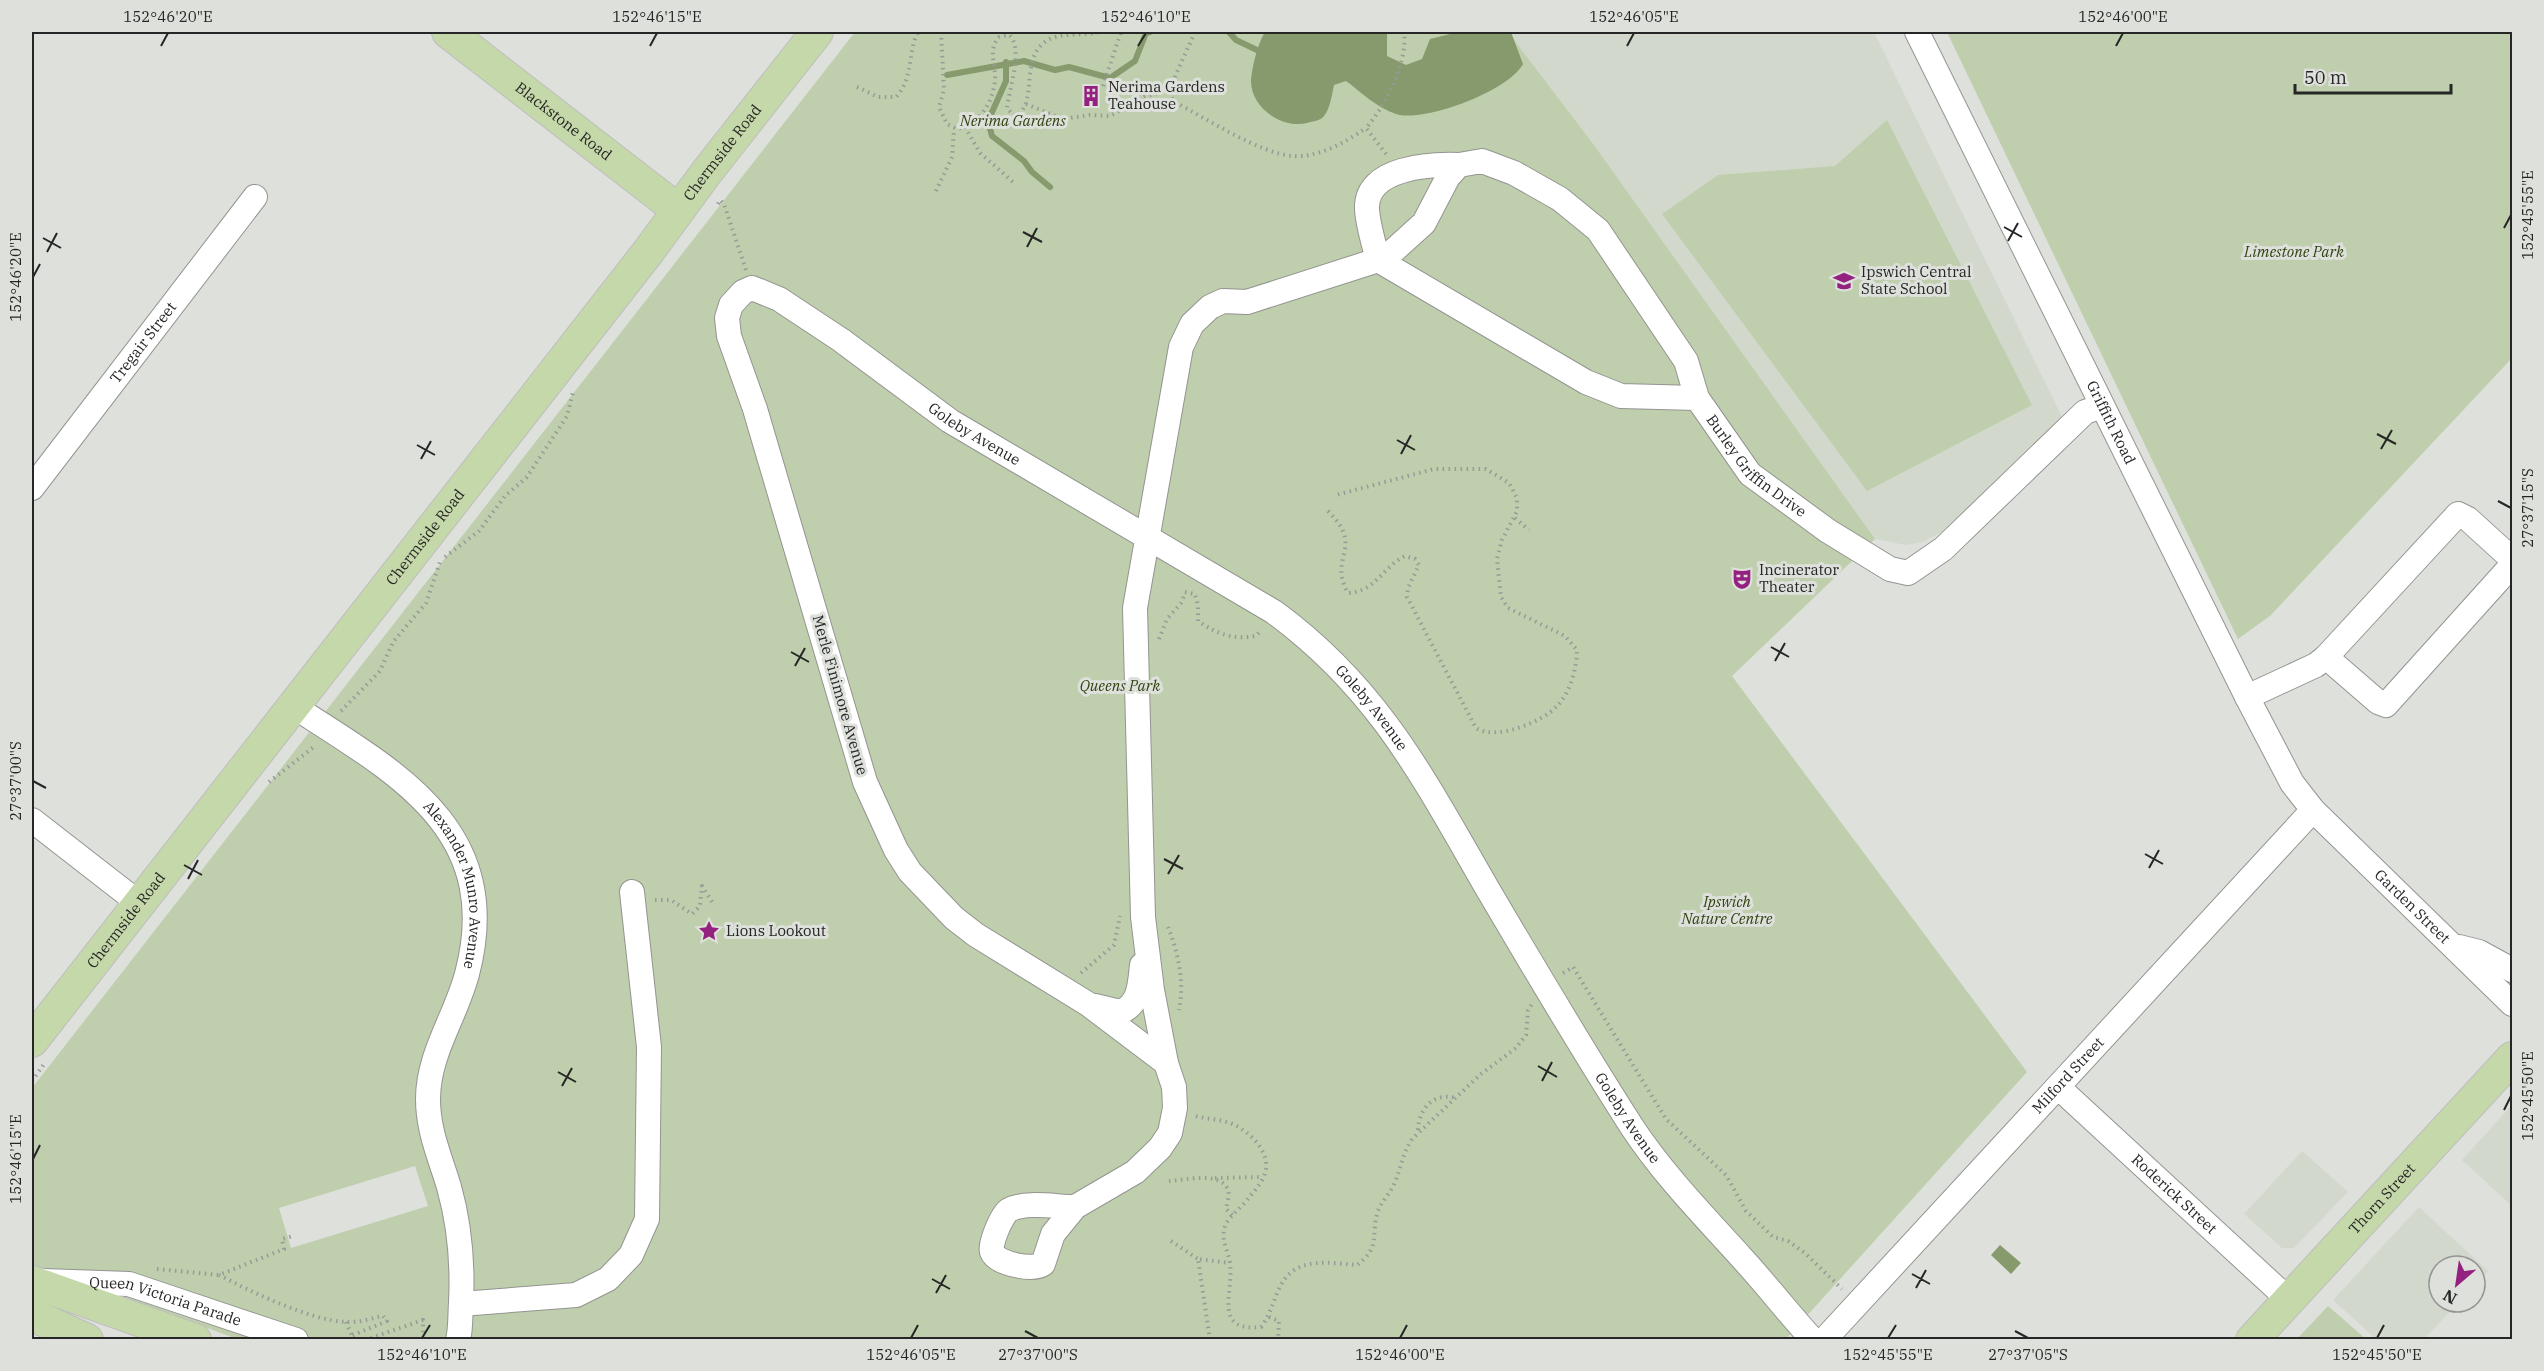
<svg xmlns="http://www.w3.org/2000/svg" width="2544" height="1371" viewBox="0 0 2544 1371" font-family="'IBM Plex Serif',serif">
<style>
.built{fill:#d3d8cd}
.green{fill:#bfceac;fill-rule:evenodd}
.water{fill:#879a6d}
.lines{fill:none;stroke-linecap:round;stroke-linejoin:round}
.stream{stroke:#879a6d;stroke-width:6}
.minor-casing{stroke:#939591;stroke-width:26}
.major-casing{stroke:#bebebe;stroke-width:34}
.path{stroke:#989a97;stroke-width:4;stroke-dasharray:1.5 4.5;stroke-linecap:butt}
.minor{stroke:#fff;stroke-width:24}
.major{stroke:#c5d8a9;stroke-width:32}
.ticks{fill:none;stroke:#252625;stroke-width:2}
.labels{text-anchor:middle;stroke-width:6;stroke-linejoin:round;paint-order:stroke}
.poi-label{font-size:15px;fill:#252625;stroke:#dee0dc;text-anchor:start}
.street-label{font-size:15px;fill:#252625;stroke:#dee0dc}
.park-label{font-size:15px;font-style:italic;fill:#30430f;stroke:#dee0dc}
.neatline{fill:none;stroke:#252625;stroke-width:2}
.ticks-label{font-size:15px;text-anchor:middle;fill:#252625}
</style>
<rect width="100%" height="100%" fill="#dee0dc"/>
<g class="built">
<path d="M1508,32H1874L2062,417L1942,532L1923,542L1906,545L1875,539L1594,145Z"/>
<path d="M2512,1105V1206L2462,1160Z"/>
<path d="M2302,1151L2348,1192L2294,1248H2282L2244,1214Z"/>
<path d="M2419,1207L2488,1271L2475,1285V1266H2439V1302H2459L2424,1339H2376L2333,1300Z"/>
</g>
<g class="green">
<path d="M855,32H1508L1594,145L1875,539L1732,676L2027,1072L1785,1340L237,1339L108,1291L32,1267V1088ZM415,1166L428,1206L291,1248L279,1208Z"/>
<path d="M1947,32H2512V358L2271,615L2238,639Z"/>
<path d="M1887,120L2032,405L1867,491L1662,214L1718,175L1835,166Z"/>
<path d="M2328,1306L2366,1339H2297Z"/>
</g>
<g class="water">
<path d="M1265,32H1387V56L1406,65L1422,59L1430,39L1458,32H1511L1523,64C1510,90 1425,123 1396,114C1377,108 1361,92 1346,81L1334,85C1332,94 1330,109 1324,116C1320,121 1313,121 1307,123C1282,129 1251,108 1251,81C1252,67 1258,43 1265,32Z"/>
<path d="M2000,1245L2021,1263L2011,1274L1991,1255Z"/>
</g>
<g class="lines">
<g class="stream">
<path d="M1229,32L1236,40L1257,50"/>
<path d="M1006,62V81L988,121L992,136L1024,161L1032,172L1050,187"/>
<path d="M947,75L1024,61L1055,70L1069,67L1110,78L1135,61L1146,33L1150,32"/>
</g>
<defs>
<g id="minor">
<path id="s1" d="M1917,32L2247,697L2292,783L2313,810L2512,1004"/>
<path id="s2" d="M1378,260L1586,382L1621,396L1697,398L1750,474L1828,531L1890,569L1908,573L1943,549L2085,412L2102,406"/>
<path d="M1378,260C1374,244 1368,226 1367,209C1365,167 1431,164 1459,165"/>
<path id="s3" d="M32,488L255,197"/>
<path d="M2326,657L2378,702L2386,705L2512,565"/>
<path d="M2247,697L2316,665L2326,657L2458,514L2468,519L2512,559"/>
<path id="s4" d="M293,706C397,773 505,830 467,974C456,1016 428,1054 428,1099C428,1131 440,1157 449,1187C460,1226 463,1262 461,1303C460,1315 461,1328 458,1340"/>
<path d="M32,820L140,904"/>
<path d="M2459,947L2479,952L2512,970"/>
<path d="M1095,1006L1120,1012C1140,1005 1140,983 1142,965"/>
<path id="s5" d="M1166,1063L1088,1004L976,935L954,918L910,872L896,850L865,782L755,409L729,336L727,318L731,305L743,292L752,288L779,299L841,340L950,421L1274,612C1379,689 1424,779 1487,888C1534,968 1582,1049 1632,1127C1663,1174 1703,1215 1741,1257C1766,1284 1788,1313 1813,1340"/>
<path id="s6" d="M2058,1087L2289,1300"/>
<path d="M1075,1207C1056,1207 1026,1201 1009,1210C1002,1214 989,1245 992,1252C997,1264 1033,1271 1043,1264L1053,1234L1075,1207L1135,1172L1160,1148L1170,1133L1175,1108L1174,1087L1166,1063L1152,990L1143,917L1135,608L1181,347L1192,324L1210,307L1223,301L1247,302L1378,260L1392,252L1424,223L1448,177L1459,165L1482,161L1514,173L1560,199L1598,230L1686,361L1697,398"/>
<path id="s7" d="M44,1281L129,1284L296,1340"/>
<path d="M461,1304L576,1295L608,1279L631,1255L647,1219L649,1047L632,892"/>
<path id="s8" d="M1824,1340L2313,810"/>
</g>
<g id="major">
<path id="s9" d="M448,32L678,210"/>
<path id="s10" d="M32,1041L648,252L706,173L817,32"/>
<path d="M32,1282L195,1340"/>
<path d="M32,1315L87,1340"/>
<path id="s11" d="M2252,1340L2512,1058"/>
</g>
</defs>
<use href="#minor" class="minor-casing"/>
<use href="#major" class="major-casing"/>
<g class="path">
<path d="M941,32L944,90L939,107L947,124L957,129C981,125 996,97 995,74C994,59 989,49 999,37L1009,35C1024,47 1009,90 1007,108L1013,115H1018C1038,98 1019,57 1048,40C1062,32 1083,36 1099,32"/>
<path d="M1195,32L1169,90L1170,96L1175,102C1205,118 1261,154 1293,156C1318,158 1346,142 1366,128"/>
<path d="M1103,86L1121,32"/>
<path d="M857,87L878,97H896C914,77 907,54 918,32"/>
<path d="M1026,104L1063,119L1090,115L1110,116L1144,97L1169,90"/>
<path d="M965,127L980,153L1013,182"/>
<path d="M1386,154L1366,128C1386,105 1408,62 1404,32"/>
<path d="M936,191L952,157L954,129"/>
<path d="M718,204L720,200L724,204L746,270"/>
<path d="M1328,511C1366,549 1327,556 1348,593C1375,592 1384,566 1405,556L1415,559L1419,565L1408,588L1407,597L1476,728C1495,741 1543,722 1557,706C1570,693 1577,668 1577,650L1565,636L1508,608L1501,597L1497,559L1502,540L1517,511V498L1509,483L1486,469H1434L1336,495"/>
<path d="M1515,518L1529,530"/>
<path d="M445,557L479,531L505,496L527,477L567,416L573,392"/>
<path d="M1185,592L1195,594L1198,606V621C1217,634 1233,640 1256,636L1261,630"/>
<path d="M1159,639L1167,619L1181,603L1185,594"/>
<path d="M341,711L380,671L393,642L426,603L440,562"/>
<path d="M269,782L315,746"/>
<path d="M655,900H671L692,914L700,906L702,886L714,905"/>
<path d="M1168,927C1178,952 1185,983 1179,1010"/>
<path d="M1081,973L1114,945L1120,916"/>
<path d="M1563,973L1573,967L1666,1119L1726,1175L1746,1211L1773,1237L1788,1241L1806,1254L1842,1289"/>
<path d="M32,1081L44,1064"/>
<path d="M1196,1116C1206,1119 1217,1119 1227,1122C1245,1127 1269,1149 1266,1169C1264,1180 1257,1188 1250,1196C1244,1206 1231,1214 1226,1224C1219,1239 1229,1251 1230,1264C1234,1293 1212,1332 1261,1327C1270,1315 1273,1302 1279,1289C1294,1255 1328,1263 1357,1265C1382,1246 1370,1235 1378,1211C1382,1200 1391,1193 1395,1182C1401,1167 1403,1153 1412,1139L1481,1074L1516,1048L1526,1035L1528,1010L1532,1004"/>
<path d="M1418,1130C1419,1108 1434,1092 1456,1098"/>
<path d="M1215,1178L1263,1177"/>
<path d="M1169,1181C1185,1180 1221,1171 1228,1190C1230,1195 1227,1203 1226,1209L1233,1216"/>
<path d="M1171,1241L1198,1259"/>
<path d="M157,1269L219,1275L284,1249L282,1239L293,1236"/>
<path d="M219,1275C252,1292 309,1320 346,1322C359,1323 372,1318 383,1316L387,1321L351,1336"/>
<path d="M1269,1317L1279,1321L1278,1340"/>
<path d="M346,1322L354,1340"/>
<path d="M365,1340L423,1320V1340"/>
<path d="M1210,1340L1198,1259L1230,1263"/>
</g>
<use href="#minor" class="minor"/>
<use href="#major" class="major"/>
</g>
<path class="ticks" d="M161,46L168,33M650,46L657,33M1138,46L1146,33M1627,46L1634,33M2116,46L2123,33M2004,227L2022,237M2504,228L2511,215M1023,232L1042,242M43,238L61,248M2008,241L2018,223M1027,247L1037,228M47,252L57,233M33,277L40,264M2377,434L2396,444M1397,440L1415,450M417,445L435,455M2381,449L2392,430M1401,454L1411,435M421,459L431,441M2498,501L2511,508M1771,647L1789,657M791,652L809,662M1775,661L1785,643M795,666L805,648M33,781L46,788M2145,854L2163,864M1164,859L1183,869M184,865L202,875M2149,868L2159,850M1168,874L1179,855M188,879L198,860M1538,1066L1557,1077M558,1072L576,1082M1542,1081L1552,1062M562,1086L572,1068M2504,1110L2511,1096M33,1159L40,1145M1912,1274L1930,1284M932,1279L950,1289M1916,1288L1926,1270M936,1293L946,1275M1025,1331L1038,1338M2015,1331L2028,1338M422,1338L430,1325M911,1338L918,1325M1400,1338L1407,1325M1888,1338L1896,1325M2377,1338L2384,1325"/>
<defs>
<symbol id="building-bare" viewBox="-9 -9 18 18"><path d="M-4-6H4V6H1V3H-1V6H-4ZM-2.5-4.3h1.7v1.8h-1.7ZM.8-4.3h1.7v1.8H.8ZM-2.5-1h1.7V.8h-1.7ZM.8-1h1.7V.8H.8Z" fill="#94217f" stroke="#dee0dc" stroke-width="2.5" paint-order="stroke"/></symbol>
<symbol id="school-bare" viewBox="-9 -9 18 18"><path d="M0-5L7-2L0 1L-7-2ZM-4 1L0 2.5L4 1V4Q0 6-4 4Z" fill="#94217f" stroke="#dee0dc" stroke-width="2.5" paint-order="stroke"/></symbol>
<symbol id="theatre-bare" viewBox="-9 -9 18 18"><path d="M-5-5.5Q0-4 5-5.5V0Q5 5 0 6Q-5 5-5 0ZM-3.3-2.5H-1v1.5H-3.3ZM1-2.5H3.3v1.5H1ZM-2.8 1Q0 5.5 2.8 1Z" fill="#94217f" stroke="#dee0dc" stroke-width="2.5" paint-order="stroke"/></symbol>
<symbol id="sight-bare" viewBox="-9 -9 18 18"><path d="M0-6L1.8-2.2L6-1.7L2.9 1.2L3.7 5.4L0 3.3L-3.7 5.4L-2.9 1.2L-6-1.7L-1.8-2.2Z" fill="#94217f" stroke="#dee0dc" stroke-width="2.5" paint-order="stroke"/></symbol>
</defs>
<g fill-rule="evenodd">
<use href="#building-bare" x="1076" y="81" width="30" height="30"/>
<use href="#school-bare" x="1829" y="266" width="30" height="30"/>
<use href="#theatre-bare" x="1727" y="564" width="30" height="30"/>
<use href="#sight-bare" x="694" y="916" width="30" height="30"/>
</g>
<g class="labels">
<g class="poi-label">
<text x="1108" y="92">Nerima Gardens<tspan x="1108" dy="17">Teahouse</tspan></text>
<text x="1861" y="277">Ipswich Central<tspan x="1861" dy="17">State School</tspan></text>
<text x="1759" y="575">Incinerator<tspan x="1759" dy="17">Theater</tspan></text>
<text x="726" y="936">Lions Lookout</text>
</g>
<g class="street-label">
<text dy="5" stroke="none"><textPath href="#s9" startOffset="146">Blackstone Road</textPath></text>
<text dy="5" stroke="none"><textPath href="#s10" startOffset="1125">Chermside Road</textPath></text>
<text dy="5" stroke="none"><textPath href="#s3" startOffset="183">Tregair Street</textPath></text>
<text dy="5" stroke="none"><textPath href="#s1" startOffset="436">Griffith Road</textPath></text>
<text dy="5" stroke="none"><textPath href="#s5" startOffset="1214">Goleby Avenue</textPath></text>
<text dy="5" stroke="none"><textPath href="#s2" startOffset="446">Burley Griffin Drive</textPath></text>
<text dy="5" stroke="none"><textPath href="#s10" startOffset="639">Chermside Road</textPath></text>
<text transform="translate(840 695) rotate(74)" y="5">Merle Finimore Avenue</text>
<text dy="5" stroke="none"><textPath href="#s5" startOffset="1700">Goleby Avenue</textPath></text>
<text dy="5" stroke="none"><textPath href="#s4" startOffset="255">Alexander Munro Avenue</textPath></text>
<text dy="5" stroke="none"><textPath href="#s1" startOffset="1012">Garden Street</textPath></text>
<text dy="5" stroke="none"><textPath href="#s10" startOffset="153">Chermside Road</textPath></text>
<text dy="5" stroke="none"><textPath href="#s8" startOffset="360">Milford Street</textPath></text>
<text dy="5" stroke="none"><textPath href="#s5" startOffset="2184">Goleby Avenue</textPath></text>
<text dy="5" stroke="none"><textPath href="#s6" startOffset="158">Roderick Street</textPath></text>
<text dy="5" stroke="none"><textPath href="#s11" startOffset="192">Thorn Street</textPath></text>
<text dy="5" stroke="none"><textPath href="#s7" startOffset="124">Queen Victoria Parade</textPath></text>
</g>
<g class="park-label">
<text x="1013" y="126">Nerima Gardens</text>
<text x="2294" y="257">Limestone Park</text>
<text x="1120" y="691">Queens Park</text>
<text x="1727" y="907">Ipswich<tspan x="1727" dy="17">Nature Centre</tspan></text>
</g>
</g>
<rect width="2544" height="1371" fill="none" stroke="#dee0dc" stroke-width="66"/>
<g transform="translate(2457 1284) rotate(209)"><circle r="28" fill="#dee0dc" stroke="#949693" stroke-width="1.5"/>
<path d="M0-4.5L10 22L0 15L-10 22Z" fill="#94217f"/>
<text y="-9" font-size="16" font-weight="bold" text-anchor="middle" fill="#252625">N</text>
</g>
<path d="M2295 84v9h156v-9" fill="none" stroke="#252625" stroke-width="3"/>
<text x="2304" y="84" font-size="18" fill="#252625" stroke="#dee0dc" stroke-width="4.5" paint-order="stroke">50 m</text>
<rect x="33" y="33" width="2478" height="1305" class="neatline"/>
<g class="ticks-label">
<text x="168" y="22">152°46'20"E</text>
<text x="657" y="22">152°46'15"E</text>
<text x="1146" y="22">152°46'10"E</text>
<text x="1634" y="22">152°46'05"E</text>
<text x="2123" y="22">152°46'00"E</text>
<text transform="translate(2528 215) rotate(-90)" y="5">152°45'55"E</text>
<text transform="translate(16 277) rotate(-90)" y="5">152°46'20"E</text>
<text transform="translate(2528 508) rotate(-90)" y="5">27°37'15"S</text>
<text transform="translate(16 781) rotate(-90)" y="5">27°37'00"S</text>
<text transform="translate(2528 1096) rotate(-90)" y="5">152°45'50"E</text>
<text transform="translate(16 1159) rotate(-90)" y="5">152°46'15"E</text>
<text x="422" y="1360">152°46'10"E</text>
<text x="911" y="1360">152°46'05"E</text>
<text x="1038" y="1360">27°37'00"S</text>
<text x="1400" y="1360">152°46'00"E</text>
<text x="1888" y="1360">152°45'55"E</text>
<text x="2028" y="1360">27°37'05"S</text>
<text x="2377" y="1360">152°45'50"E</text>
</g>
</svg>
